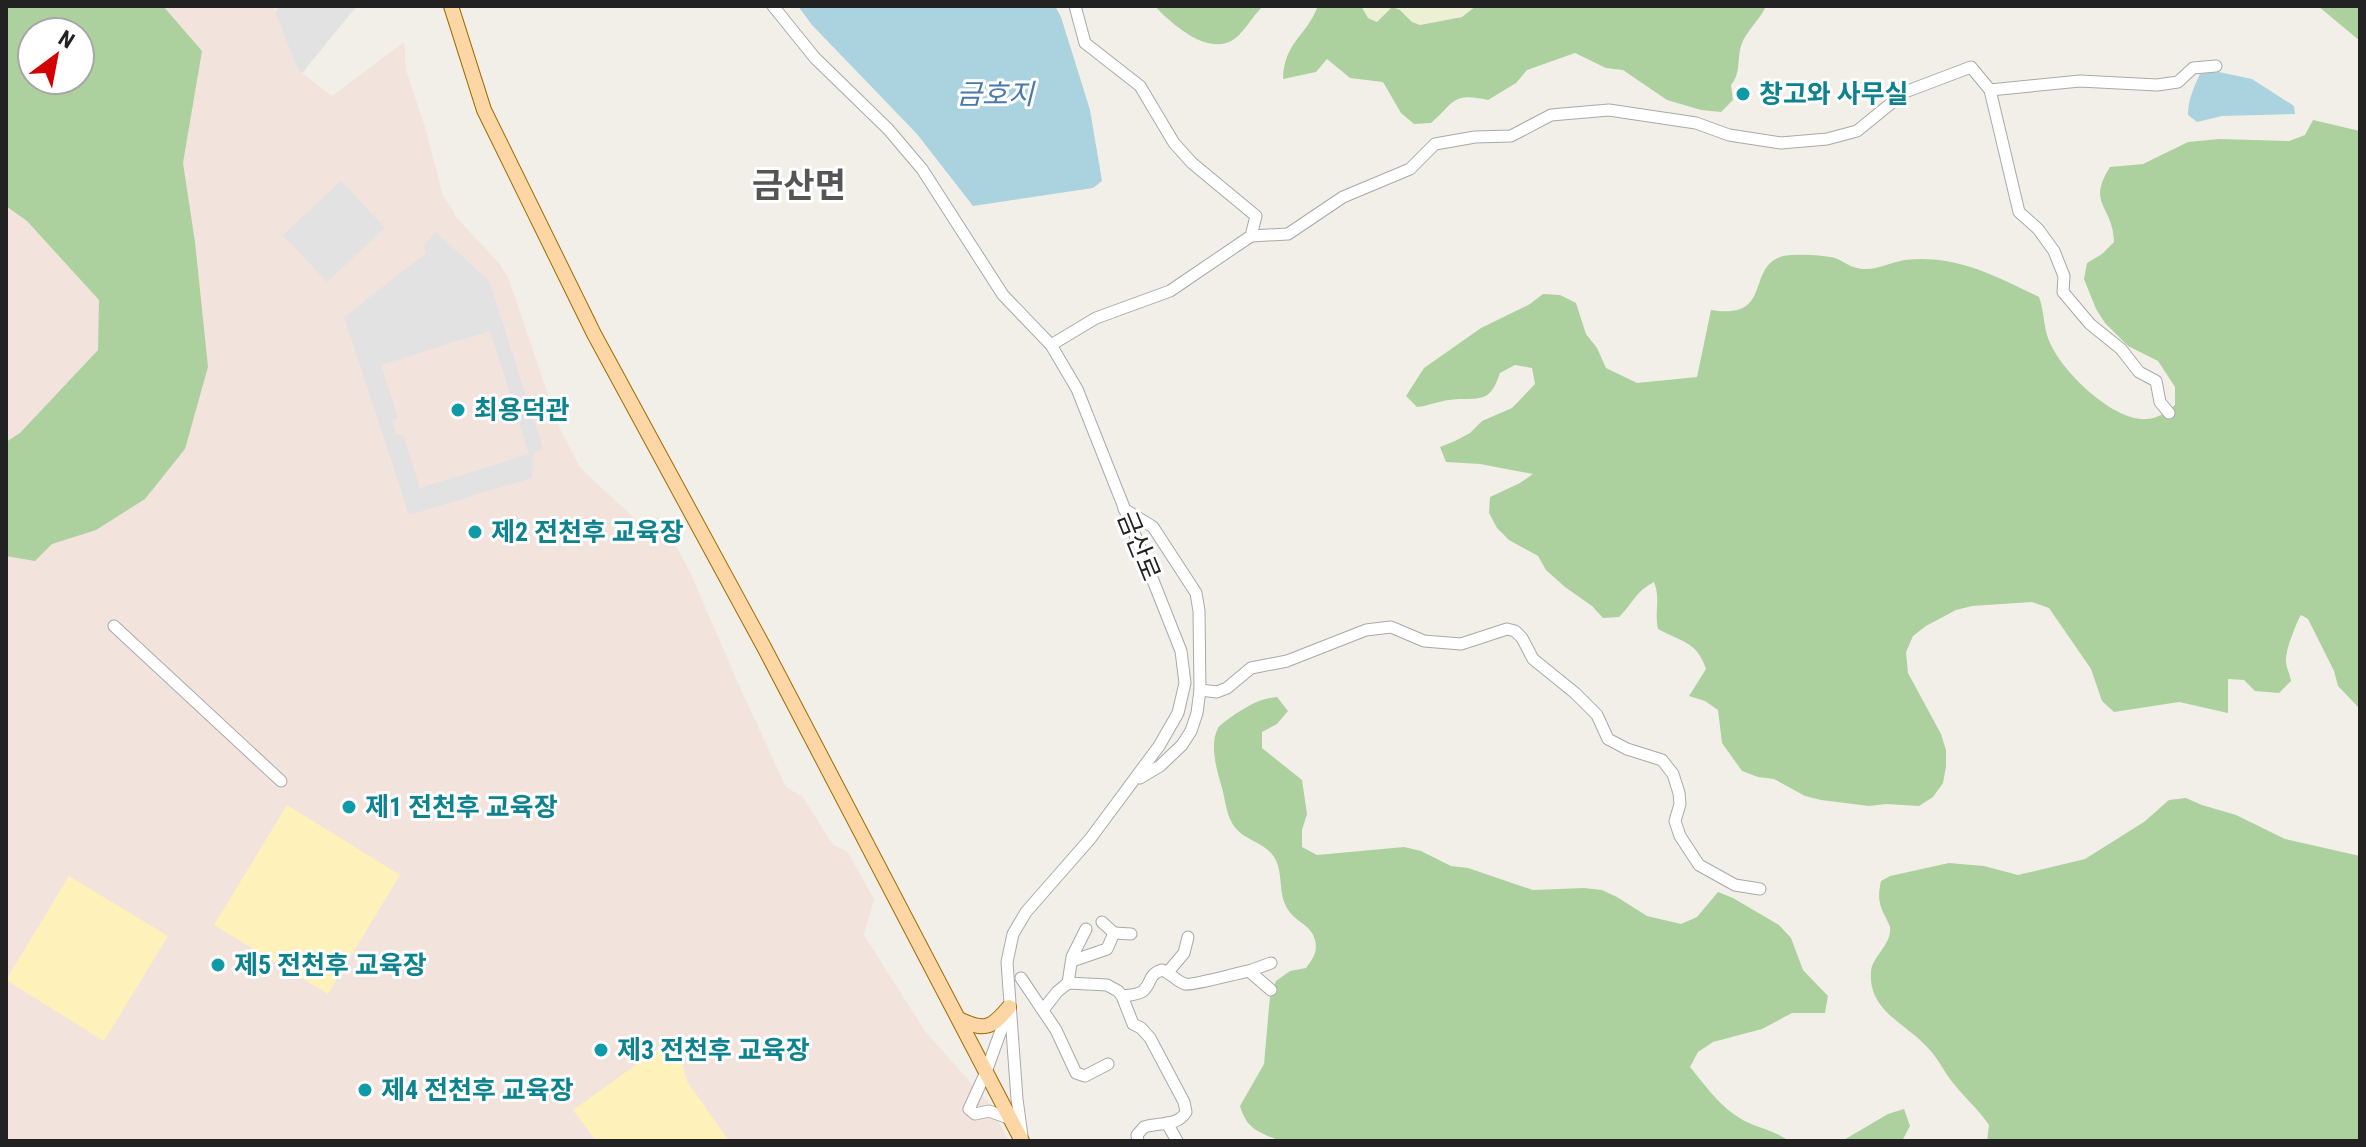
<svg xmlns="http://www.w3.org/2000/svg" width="2366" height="1147" viewBox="0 0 2366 1147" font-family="'Roboto Condensed','Noto Sans KR',sans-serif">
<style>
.military{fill:#f3e3dd;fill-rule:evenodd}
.farmland{fill:#eef0d5}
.forest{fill:#add19e;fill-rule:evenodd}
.sand{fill:#fff1ba}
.parking{fill:#e2e2e2;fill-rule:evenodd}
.water{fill:#aad3df}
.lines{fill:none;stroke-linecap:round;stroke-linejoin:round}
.minor-casing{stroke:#a9a9a9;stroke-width:13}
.major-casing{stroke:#a06b00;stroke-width:16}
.minor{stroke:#fff;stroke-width:11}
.major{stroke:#fcd6a4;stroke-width:14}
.culture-dot{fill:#0f9aa8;stroke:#fff;stroke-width:3}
.labels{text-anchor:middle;stroke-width:6;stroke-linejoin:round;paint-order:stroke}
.culture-label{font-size:26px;font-weight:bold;fill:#0d838f;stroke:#fff;text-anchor:start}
.street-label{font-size:26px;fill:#222;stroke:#fff}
.water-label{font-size:28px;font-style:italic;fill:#4a7aab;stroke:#fff}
.district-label{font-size:34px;font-weight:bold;fill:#555;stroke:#fff}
</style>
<rect width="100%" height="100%" fill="#f2efe9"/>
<path class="military" d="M6,6H273L298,70L332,96L404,42L406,70L425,127L443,195L457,218L498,262L508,277L560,429L581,469L640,523L660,517L690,572L742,692L786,787L803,797L833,845L847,851L874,899L864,935L925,1031L988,1102L1009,1141H6ZM32,32H80V80H32Z"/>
<path class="farmland" d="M1361,6H1476L1462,17L1420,25L1412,22L1400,10L1386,12L1377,22L1368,18Z"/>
<g class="forest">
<path d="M6,6H163L202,51L183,163L195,242L208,367L185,449L145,499L96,530L52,544L35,561L6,556V442L20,433L98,350L99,300L27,221L6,206ZM80,32V80H32V32Z"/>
<path d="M1155,6H1263C1254,15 1247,27 1238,36C1213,60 1173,26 1155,6Z"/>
<path d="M1318,6H1361L1368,18L1377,22L1392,7L1400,10L1412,22L1420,25L1462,17L1476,6H1766C1760,20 1745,32 1741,46C1737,60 1741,73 1731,85L1733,100L1721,112L1701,110L1667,100L1623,70L1606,68L1575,53L1527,70L1516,83L1488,100C1452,92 1455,102 1431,123L1414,124L1401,113L1383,82L1350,78L1327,59L1316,72L1283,79C1284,42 1306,37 1318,6Z"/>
<path d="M2318,6H2360V41Z"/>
<path d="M2313,120L2360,131V709L2338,686L2334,671L2308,619L2301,615C2296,623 2285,652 2286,661C2286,668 2290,673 2291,681L2279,693L2255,691L2244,680L2228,679V713L2179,702L2114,712L2102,701L2091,669L2049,608L2032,602L1972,606L1956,610L1926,626L1913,636L1906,652L1908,673L1941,734L1946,750V767L1943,783L1933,797L1919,806L1886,804L1869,806L1821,800L1805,796L1774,779L1758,777L1742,771L1722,743L1718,710L1705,701L1689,696L1706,669C1697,641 1681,642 1658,629C1654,609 1661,601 1654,582C1635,592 1634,602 1619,617L1603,618L1592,606L1565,587L1546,570L1538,556L1509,540L1497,528L1489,513L1490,497L1520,483L1533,474L1480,464L1446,462L1440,447L1455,441L1470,433L1482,421L1512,408L1535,384L1532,368L1515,365L1500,373C1489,407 1477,396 1449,400C1439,401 1428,406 1417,407L1406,396L1424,368L1481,328L1530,304L1543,294L1560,295L1576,303L1586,334L1597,348L1606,368L1637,383L1697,377L1711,310C1773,320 1746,270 1780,257C1789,253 1825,255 1835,258C1845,262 1851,268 1863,269C1877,270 1891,262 1905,260C1955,254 1996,276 2039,297C2045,313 2043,330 2051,345C2064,373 2114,422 2147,419C2159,418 2166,412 2175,405V387L2158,361L2128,346L2105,323L2096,309L2084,279L2087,263L2102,254L2114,242C2113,205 2086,205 2110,167L2143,164L2188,142L2219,139L2289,141L2305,135Z"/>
<path d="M1277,697L1288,711L1277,724L1262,732V748L1302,780L1307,814L1302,830V847L1317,855L1404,847L1421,851L1451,866L1468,868L1533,890L1584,888L1602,890L1617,897L1647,916L1681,924L1697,917L1718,892L1733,898L1779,925L1791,938L1803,970L1828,996L1825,1013H1792L1762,1029L1713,1042L1698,1052L1690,1067C1708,1089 1723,1111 1749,1123C1763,1129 1777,1132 1789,1141H1280C1259,1132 1247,1130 1240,1106L1264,1064L1270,996L1276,981L1290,971L1306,968C1313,958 1318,952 1315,940C1311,923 1292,922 1285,904C1278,888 1284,865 1270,852C1258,840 1241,839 1232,823C1226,812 1225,799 1222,788C1217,771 1209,745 1218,728C1223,721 1250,704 1259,701C1264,699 1271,698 1277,697Z"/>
<path d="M2186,798L2202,805L2236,815L2285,839L2360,856V1141H1987L1989,1125C1979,1110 1965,1098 1953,1083C1944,1072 1938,1058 1928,1048C1907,1024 1868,1011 1871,972C1872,956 1892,945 1890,927C1890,926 1886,918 1885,916C1878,903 1878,895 1881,881L1890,876L1949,863L1984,866L2018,875L2085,859L2144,822L2169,800Z"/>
<path d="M1904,1109L1910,1126L1902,1141H1842L1888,1114Z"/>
</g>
<g class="sand">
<path d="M287,805L400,875L328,994L214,925Z"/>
<path d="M69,876L168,936L104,1041L6,980Z"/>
<path d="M671,1040L680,1054L687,1081L729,1141H596L573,1110Z"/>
</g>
<g class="parking">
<path d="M280,6H355L356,7L302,73L298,70L275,12Z"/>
<path d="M341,181L385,228L327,282L283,235Z"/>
<path d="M436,232L489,281L543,448L534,453L532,478L409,515L344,317L426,253L424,245ZM490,331L529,454L420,488L403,434L396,435L392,420L398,418L381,365Z"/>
</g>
<g class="water">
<path d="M798,6H1055L1061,17L1090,110L1102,181L1093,188L973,206L917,134L812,25Z"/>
<path d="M2219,72L2252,79L2294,106L2295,114L2222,116L2197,122L2188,115C2188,100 2194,87 2200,74Z"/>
</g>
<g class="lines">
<defs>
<g id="minor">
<path d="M773,6L815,58L888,129L922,169L1003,295L1051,345L1077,389L1181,651L1185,683L1178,713L1159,746L1090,839L1026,912L1013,934L1007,962L1017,1099L1022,1136"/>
<path d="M1990,90L2080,81L2157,85L2178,82L2193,68L2216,66"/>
<path d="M1251,236L1288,234L1343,197L1410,169L1435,144L1475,137L1511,136L1551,115L1609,110L1696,123L1729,135L1781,143L1827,139L1857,131L1905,92L1971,67L1990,90L2019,212L2038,229L2054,251L2064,276L2063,292L2090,324L2121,349L2139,372L2156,381L2160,402L2169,413"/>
<path d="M1051,345L1096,318L1170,291L1251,236L1256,216L1192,163L1174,143L1140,86L1085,43L1075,6"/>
<path d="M1124,509L1153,527L1196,593L1199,611L1200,690L1197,713L1191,731L1182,745L1160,766L1140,778"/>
<path d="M114,626L281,781"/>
<path d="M1200,690L1217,692L1227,688L1251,668L1287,661L1366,630L1391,627L1424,641L1461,644L1507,629L1515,631L1522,638L1533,659L1575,693L1597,715L1608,739L1627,749L1662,760L1673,774L1679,793L1680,804L1675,821L1680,836L1699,865L1735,885L1760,889"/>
<path d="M1114,933L1131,934"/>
<path d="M1072,961L1107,949L1114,933L1102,922"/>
<path d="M1249,971L1271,963"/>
<path d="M1168,972L1184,953L1188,937"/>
<path d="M1021,978L1056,1030L1076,1073L1085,1076L1108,1064"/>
<path d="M1068,983L1072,957L1086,929"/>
<path d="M1122,996C1129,995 1138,995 1143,991C1153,982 1147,975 1162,970C1171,973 1176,981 1185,984C1192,986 1237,973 1249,971L1271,990"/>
<path d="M1043,1010L1057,992L1068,983L1107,985L1118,991L1122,996L1133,1024L1141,1028L1150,1038L1184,1102L1186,1112C1177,1127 1159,1122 1144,1127L1137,1135L1138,1141"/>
<path d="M1008,1011L986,1072L969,1109L975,1114L989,1111L1011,1119"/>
<path d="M1167,1123L1177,1141"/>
</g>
<g id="major">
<path d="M451,6L484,110L594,334L765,649L1022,1141"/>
<path d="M959,1019C984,1031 991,1029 1009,1007"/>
</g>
</defs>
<use href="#minor" class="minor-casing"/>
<use href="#major" class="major-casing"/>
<use href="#minor" class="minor"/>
<use href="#major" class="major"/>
</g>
<g class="culture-dot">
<circle cx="1743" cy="94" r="8"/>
<circle cx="458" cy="410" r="8"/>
<circle cx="475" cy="532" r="8"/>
<circle cx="349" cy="807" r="8"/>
<circle cx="218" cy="965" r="8"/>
<circle cx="601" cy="1050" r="8"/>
<circle cx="365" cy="1090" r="8"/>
</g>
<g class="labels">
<g class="culture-label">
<text x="1759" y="103">창고와 사무실</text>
<text x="474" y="419">최용덕관</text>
<text x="491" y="541">제2 전천후 교육장</text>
<text x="365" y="816">제1 전천후 교육장</text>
<text x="234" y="974">제5 전천후 교육장</text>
<text x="617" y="1059">제3 전천후 교육장</text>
<text x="381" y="1099">제4 전천후 교육장</text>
</g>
<g class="street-label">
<text transform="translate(1139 546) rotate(68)" y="9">금산로</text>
</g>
<g class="water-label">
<text x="995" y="104">금호지</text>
</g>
<g class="district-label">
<text x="799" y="197">금산면</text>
</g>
</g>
<rect width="2366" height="1147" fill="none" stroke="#222222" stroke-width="16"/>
<g transform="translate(56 56) rotate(32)"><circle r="38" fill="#ffffff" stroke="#a7a7a7" stroke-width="2"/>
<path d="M0-6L14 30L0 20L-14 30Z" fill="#d40000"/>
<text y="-12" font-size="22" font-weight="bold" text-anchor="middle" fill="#222222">N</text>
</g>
</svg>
